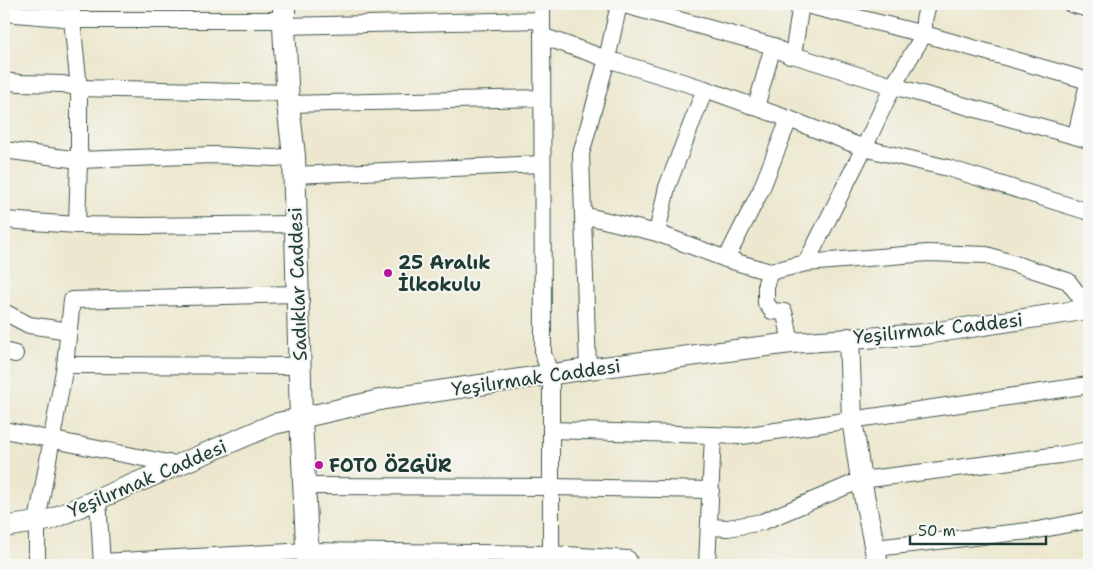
<svg xmlns="http://www.w3.org/2000/svg" width="1093" height="569" viewBox="0 0 1093 569" font-family="'Shantell Sans',sans-serif">
<style>
.lines{fill:none;stroke-linecap:round;stroke-linejoin:round}
.minor-casing{stroke:#3e564b;stroke-width:18}
.tertiary-casing{stroke:#3e564b;stroke-width:22}
.secondary-casing{stroke:#3e564b;stroke-width:24}
.minor{stroke:#fff;stroke-width:16}
.tertiary{stroke:#fff;stroke-width:20}
.secondary{stroke:#fff;stroke-width:22}
.poi-dot{fill:#b5179e;stroke:#f6f6f2;stroke-width:2}
.labels{text-anchor:middle;stroke-width:4;stroke-linejoin:round;paint-order:stroke}
.poi-label{font-size:19px;font-weight:bold;fill:#1f3d34;stroke:#f6f6f2;text-anchor:start}
.street-label{font-size:19px;fill:#1f3d34;stroke:#f6f6f2}
</style>
<rect width="100%" height="100%" fill="#f6f6f2"/>
<filter id="ink" filterUnits="userSpaceOnUse"><feTurbulence type="fractalNoise" baseFrequency=".02" numOctaves="2"/><feDisplacementMap in="SourceGraphic" scale="10" xChannelSelector="R" yChannelSelector="G"/><feConvolveMatrix kernelMatrix="1 2 1 2 8 2 1 2 1" color-interpolation-filters="sRGB"/></filter>
<filter id="wash" filterUnits="userSpaceOnUse"><feTurbulence type="fractalNoise" baseFrequency=".0096" numOctaves="4" result="noise"/><feDisplacementMap in="SourceGraphic" scale="20" xChannelSelector="R" yChannelSelector="G"/><feGaussianBlur stdDeviation="1.12" result="paint"/><feColorMatrix in="noise" values="0 0 0 0 0 0 0 0 0 0 0 0 0 0 0 0 0 1.4 0 .05"/><feComposite in="paint" operator="in"/></filter>
<g filter="url(#wash)">
<rect width="100%" height="100%" fill="#ece7ce"/>
</g>
<g filter="url(#ink)">
<g class="lines">
<defs>
<g id="minor">
<path d="M72,4V20L79,88V160L77,225"/>
<path d="M542,4L543,354L551,375V565"/>
<path d="M621,4L773,46L790,56L793,55L893,86L1089,140"/>
<path d="M802,4L924,34L1089,81"/>
<path d="M1071,4L1089,9"/>
<path d="M4,13L63,18L72,20H284"/>
<path d="M284,26L542,20"/>
<path d="M542,36L607,59L705,89L789,119L864,148L948,168L1089,212"/>
<path d="M793,55L801,4"/>
<path d="M4,81L19,83L63,84L79,88L288,93"/>
<path d="M288,104L542,98"/>
<path d="M756,107L773,46"/>
<path d="M1076,135L1089,79"/>
<path d="M4,150L79,160L213,155L275,158L294,156"/>
<path d="M294,175L542,164"/>
<path d="M583,215L657,233L726,259L770,272L806,263L928,253L987,255L1068,281L1089,309"/>
<path d="M4,220L77,225L141,226L295,224"/>
<path d="M657,233L667,187L705,89"/>
<path d="M726,259L761,190L789,119"/>
<path d="M806,263L864,148L893,86L924,34V20L928,4"/>
<path d="M770,272L766,283V303L772,311L784,312L787,323L791,343"/>
<path d="M4,312L29,325L69,331"/>
<path d="M4,351L15,354"/>
<path d="M65,365L299,366"/>
<path d="M588,369L581,154L607,59L619,4"/>
<path d="M4,430L178,465"/>
<path d="M551,430L742,436L1089,385"/>
<path d="M304,486L551,487L711,490"/>
<path d="M98,499L102,565"/>
<path d="M710,527L728,528L762,522L861,480L1060,455L1089,450"/>
<path d="M875,548L1038,530L1089,520"/>
<path d="M101,562L307,551L551,554L628,559L627,565"/>
<path d="M37,565V522L65,365L72,300L297,294"/>
<path d="M707,565L713,435"/>
</g>
<g id="tertiary">
<path d="M849,338L852,419L861,480L878,565"/>
<path d="M4,527L49,520L274,424L384,399L588,369L791,343L925,334L1089,309"/>
</g>
<path id="secondary" d="M284,4V26L288,104L294,156L301,418L308,565"/>
</defs>
<use href="#minor" class="minor-casing"/>
<use href="#tertiary" class="tertiary-casing"/>
<use href="#secondary" class="secondary-casing"/>
<use href="#minor" class="minor"/>
<use href="#tertiary" class="tertiary"/>
<use href="#secondary" class="secondary"/>
</g>
</g>
<g class="poi-dot">
<circle cx="388" cy="273" r="5"/>
<circle cx="319" cy="465" r="5"/>
</g>
<g class="labels">
<g class="poi-label">
<text x="398" y="269">25 Aralık<tspan x="398" dy="22">İlkokulu</tspan></text>
<text x="329" y="472">FOTO ÖZGÜR</text>
</g>
<g class="street-label">
<text transform="translate(297 284) rotate(-92)" y="7">Sadıklar Caddesi</text>
<text transform="translate(938 328) rotate(-6)" y="7">Yeşilırmak Caddesi</text>
<text transform="translate(536 377) rotate(-8)" y="7">Yeşilırmak Caddesi</text>
<text transform="translate(147 478) rotate(-23)" y="7">Yeşilırmak Caddesi</text>
</g>
</g>
<rect width="1093" height="569" fill="none" stroke="#f6f6f2" stroke-width="20"/>
<path d="M910 536v8h136v-8" fill="none" stroke="#1f3d34" stroke-width="2.5"/>
<text x="918" y="536" font-size="15" fill="#1f3d34" stroke="#f6f6f2" stroke-width="4" paint-order="stroke">50 m</text>
</svg>
